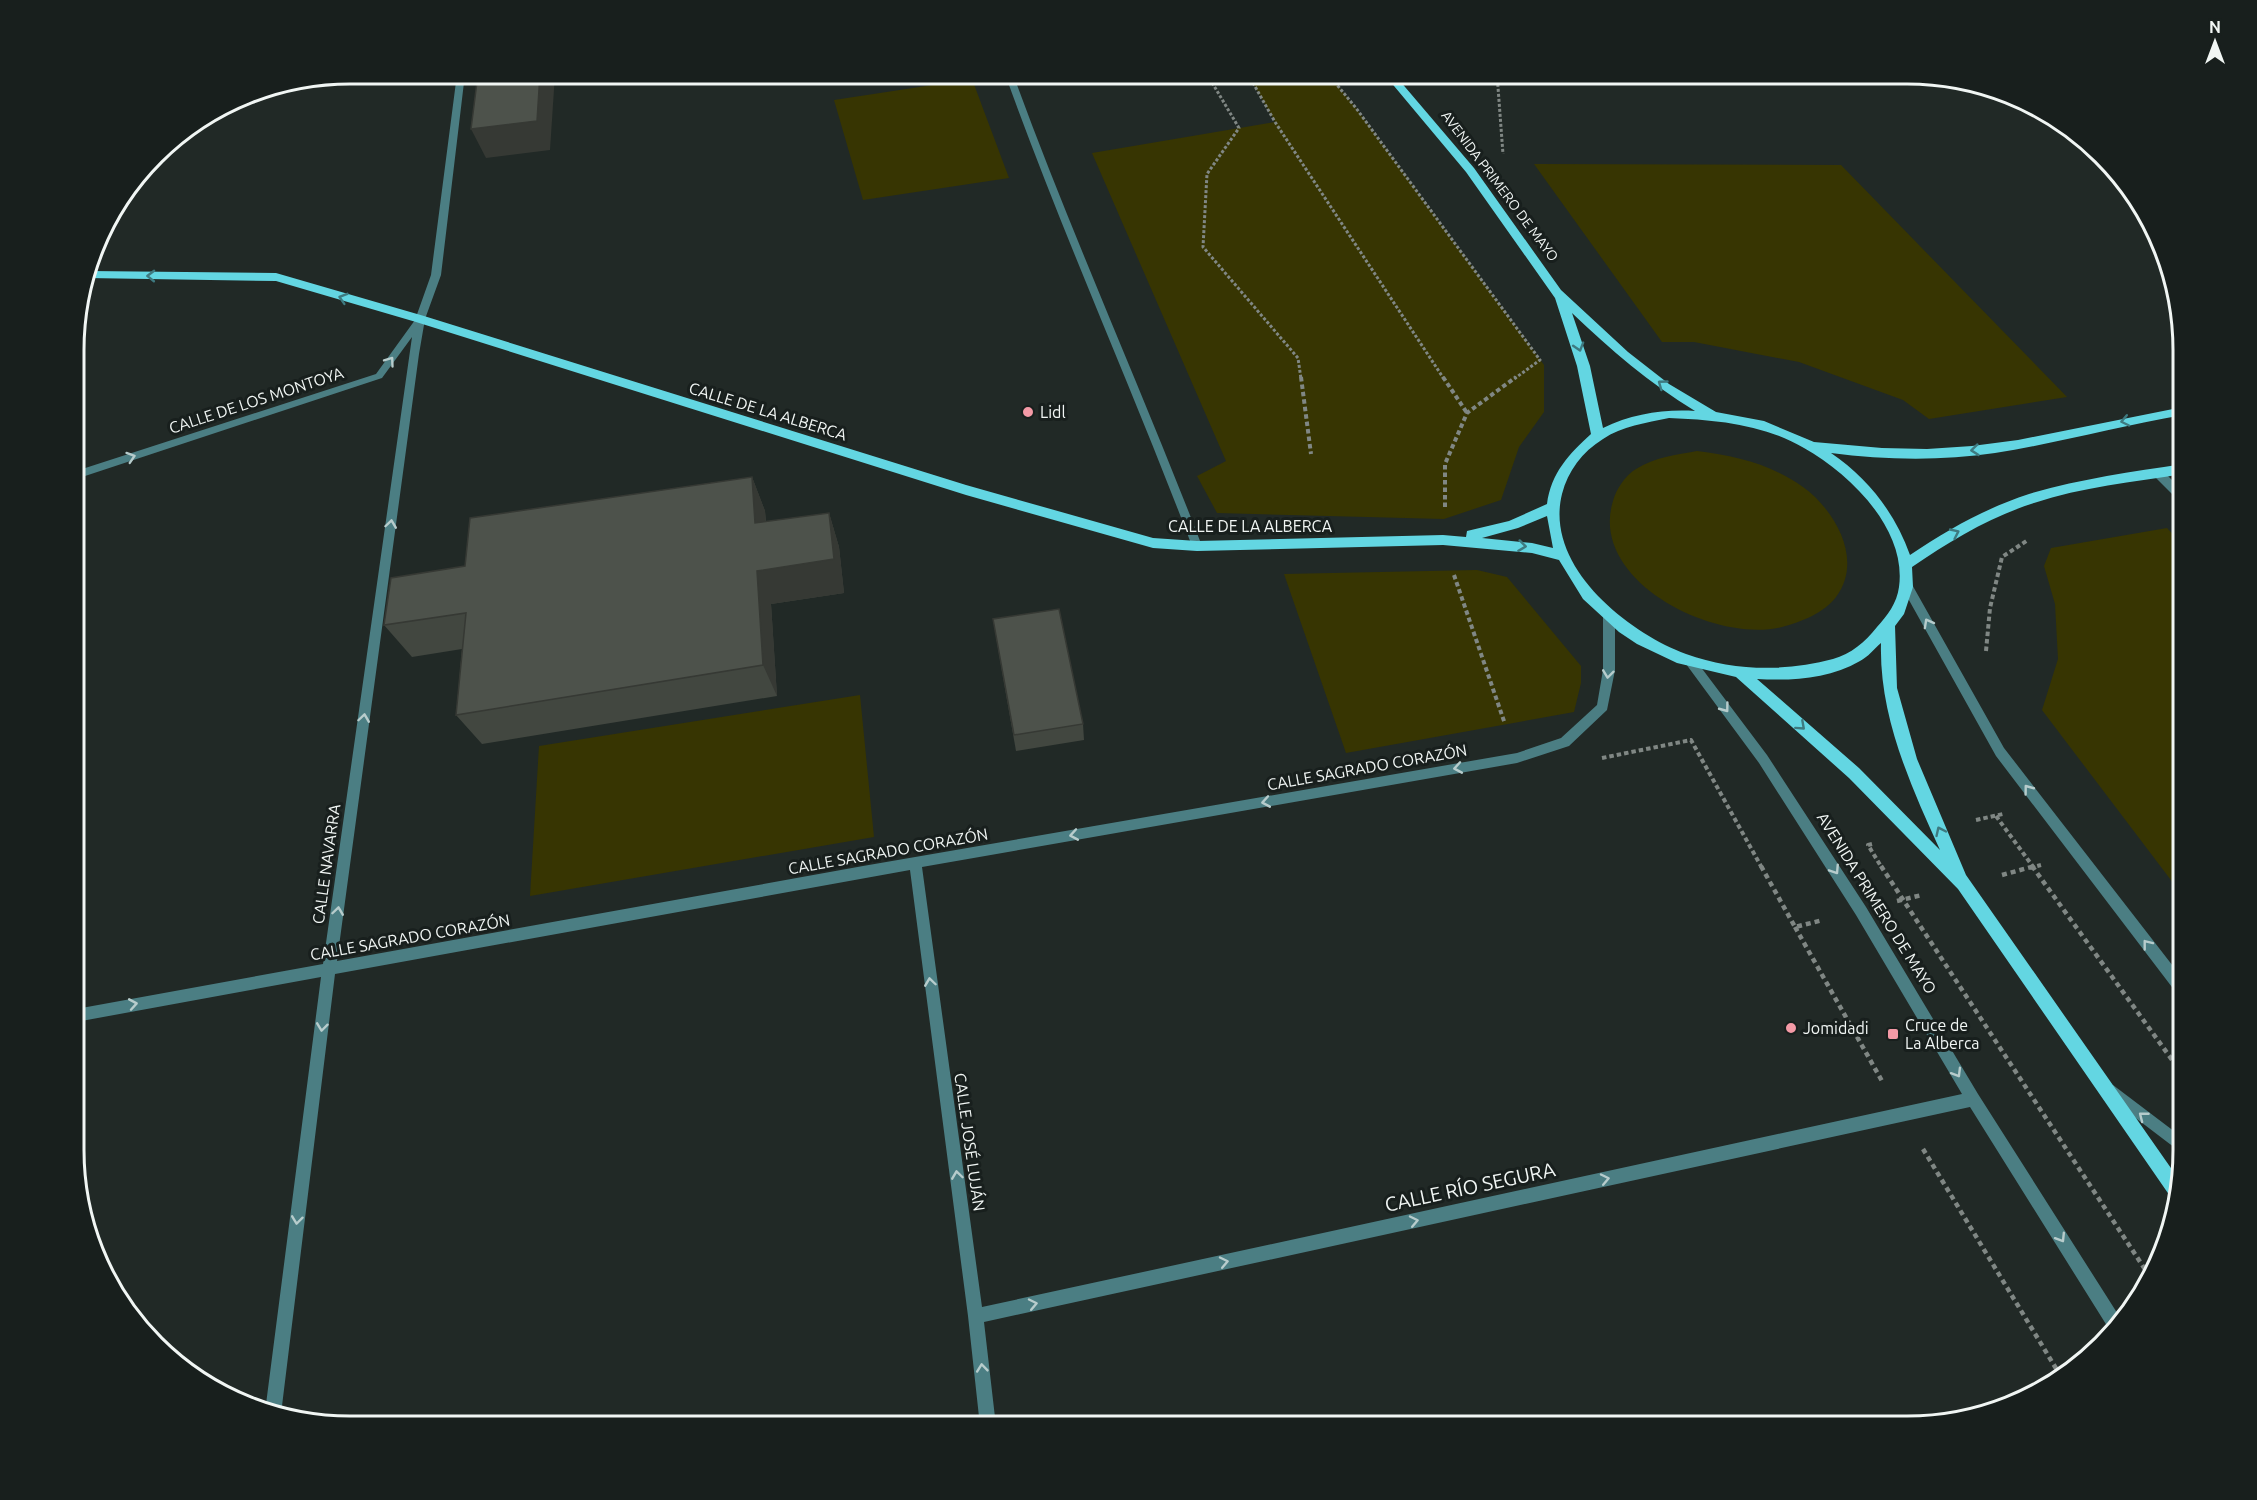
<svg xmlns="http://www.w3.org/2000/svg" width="2257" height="1500" viewBox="0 0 2257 1500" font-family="Ubuntu,sans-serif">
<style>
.green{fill:#373502}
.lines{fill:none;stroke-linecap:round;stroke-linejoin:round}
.path-far2{stroke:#808784;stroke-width:3;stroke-dasharray:3 2;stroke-linecap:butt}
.path-far1{stroke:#808784;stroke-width:4;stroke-dasharray:4.5 3;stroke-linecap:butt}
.path{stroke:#808784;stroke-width:4.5;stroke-dasharray:5 4;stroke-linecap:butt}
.minor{fill:#4b7e83;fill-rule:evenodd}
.primary{fill:#63d6e2;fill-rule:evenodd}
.wall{fill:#424740}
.shaded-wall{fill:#363934}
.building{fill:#4d524b;stroke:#363934;stroke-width:1.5}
.oneway{stroke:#3e7a80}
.oneway2{stroke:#b7cccc}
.poi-dot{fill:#f49aa6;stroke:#181f1d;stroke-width:2}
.labels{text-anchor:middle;stroke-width:6;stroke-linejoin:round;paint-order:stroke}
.far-street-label{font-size:14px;fill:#f1f6f4;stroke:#181f1d}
.street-label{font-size:16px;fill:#f1f6f4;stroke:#181f1d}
.poi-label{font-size:16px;fill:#f1f6f4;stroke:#181f1d;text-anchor:start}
.near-street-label{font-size:20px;fill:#f1f6f4;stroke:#181f1d}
.rim{fill:none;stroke:#f1f6f4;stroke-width:3}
</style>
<rect width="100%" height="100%" fill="#212926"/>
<g class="green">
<path d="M1248,74H1328L1356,108L1544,365V412L1519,447L1501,500L1444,519L1217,513L1197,476L1226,461L1092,153L1275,122Z"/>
<path d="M972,79L1009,178L863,200L834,100Z"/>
<path d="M1534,164L1841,165L2067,397L1929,419L1903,400L1799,362L1694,342H1662Z"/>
<path d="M1697,451C1736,456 1771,464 1803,487C1835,510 1864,560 1836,597C1824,613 1801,622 1782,627C1715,644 1588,581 1613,501C1616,489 1626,475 1636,469C1655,457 1676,455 1697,451Z"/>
<path d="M2167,528L2183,545V896L2042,710L2058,659L2055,604L2044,566L2051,548Z"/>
<path d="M1477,570L1507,577L1581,666V683L1574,712L1346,753L1284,574Z"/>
<path d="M860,695L874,837L530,896L539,746Z"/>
</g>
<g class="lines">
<g class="path-far2">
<path d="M1207,74L1239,128L1207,174L1203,247L1298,358L1301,379"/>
<path d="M1248,74L1275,122L1444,379"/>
<path d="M1328,74L1356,108L1540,360L1514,379"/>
<path d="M1497,74L1503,154"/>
</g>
<g class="path-far1">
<path d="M1301,377L1311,454"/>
<path d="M1443,377L1467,413"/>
<path d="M1445,507V464L1467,413L1516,377"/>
<path d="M1454,575L1505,724"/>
<path d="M1986,651L1990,608L2002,557L2028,540"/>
<path d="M1602,758L1691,740L1762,868"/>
<path d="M1996,816L2034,868"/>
<path d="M1976,820L2003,814"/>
<path d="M1872,844L1868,845L1882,868"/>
<path d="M2030,868L2041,865"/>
</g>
<g class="path">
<path d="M1761,866L1795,927L1823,920"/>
<path d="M1881,866L2150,1277"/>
<path d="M2032,866L2183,1075"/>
<path d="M2002,875L2035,866"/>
<path d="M1897,901L1922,895"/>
<path d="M1795,927L1882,1081"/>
<path d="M1923,1149L2060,1375"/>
</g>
<g class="minor">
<path d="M457,74H465L441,275L425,319L419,354L337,961L863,866L1517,753L1561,738L1597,705L1603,670V616L1609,612L1615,616V670L1607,710L1569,746L1517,763L922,867L982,1307L1962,1094L1856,915L1759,763L1686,664L1684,661L1686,658H1694L1767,755L1866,907L1978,1094L2121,1319L2109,1329L1970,1107L984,1322L996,1426H980L968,1316L910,870L335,974L281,1414L265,1412L321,977L76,1022V1009L323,964L412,337L382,378L76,479V471L376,374L415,320L431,275Z"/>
<path d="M1005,74H1013C1071,233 1141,388 1202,546L1201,549L1197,550L1192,546C1132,388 1062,233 1005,74Z"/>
<path d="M2158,469L2162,470L2183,491V502L2179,501L2154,476L2153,473L2154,470Z"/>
<path d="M1906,580L1910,581L2004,748L2183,979V996L2178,995L1996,756L1900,584Z"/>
<path d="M2113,1085L2183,1138V1154L2108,1097L2106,1092L2108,1087Z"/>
</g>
<path class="primary" d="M1384,74H1394L1474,168L1561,290L1628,352L1669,384L1716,412L1764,421L1814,442L1882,448L1927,449L1972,446L2018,440L2183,407V415C2120,426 2058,443 1995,453C1941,461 1885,460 1831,453C1868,478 1895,513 1910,555C1947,530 1986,508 2029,494C2079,479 2131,472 2183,464V474C2133,482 2082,487 2034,503C1990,517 1950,541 1912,567L1913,587L1904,614L1895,626L1897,688L1917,759L1966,875L2180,1181L2176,1201L2172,1199L1958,889L1849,778L1736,677L1677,663L1637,644L1619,632L1583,599L1559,560L1532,553L1443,545L1197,551L1153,548L966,495L416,322L276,281L87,278L89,271L276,273L424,316L966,485L1153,538L1197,541L1443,535L1466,537L1467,531L1509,521L1547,504C1551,473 1569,454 1591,434L1577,366L1555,298L1466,172ZM1572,313C1611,350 1649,383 1695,411C1664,409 1632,414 1603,428L1590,366ZM1669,418C1716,420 1763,424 1804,448C1850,474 1907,529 1899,587C1897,603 1887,616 1877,627C1865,642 1851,654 1833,659C1785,672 1733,671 1686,654C1627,632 1544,566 1562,494C1568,471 1582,452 1603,439C1622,426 1646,423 1669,418ZM1547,516L1553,548L1532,543L1482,538L1518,528ZM1881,643C1879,716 1910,784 1940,850L1859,768L1757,679C1791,681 1829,679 1860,661C1868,657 1874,649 1881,643Z"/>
</g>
<g class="wall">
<path d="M752,477L765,511L766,522L829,513L839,547L844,593L771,604L777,696L482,744L456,715L462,649L412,657L384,625L465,566Z"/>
<path d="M996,637L1083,724L1084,740L1016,751Z"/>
</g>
<g class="shaded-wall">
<path d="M540,74H555L550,150L486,158L471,129Z"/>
<path d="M752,477L765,511L768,557L755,523Z"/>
<path d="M829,513L839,547L844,593L771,604L777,696L763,665L757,571Z"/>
</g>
<g class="building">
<path d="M478,74H540L537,121L471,129Z"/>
<path d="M752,477L755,523L829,513L834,559L757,571L763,665L456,715L466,613L384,625L391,578L465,566L470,518Z"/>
<path d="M1059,609L1083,724L1014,735L993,619Z"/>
</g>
<defs><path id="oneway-chevron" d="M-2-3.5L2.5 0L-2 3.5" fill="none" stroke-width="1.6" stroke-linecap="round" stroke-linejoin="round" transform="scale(1.5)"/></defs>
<g class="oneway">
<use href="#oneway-chevron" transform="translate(151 276) rotate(-179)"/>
<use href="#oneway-chevron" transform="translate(343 298) rotate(-163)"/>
<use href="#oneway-chevron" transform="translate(1579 347) rotate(73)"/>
<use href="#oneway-chevron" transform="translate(1662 384) rotate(-144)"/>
<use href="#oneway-chevron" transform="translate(2125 421) rotate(168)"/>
<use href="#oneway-chevron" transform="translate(1975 450) rotate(174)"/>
<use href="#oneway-chevron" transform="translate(1955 533) rotate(-25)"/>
<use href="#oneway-chevron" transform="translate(1522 546) rotate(7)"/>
<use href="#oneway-chevron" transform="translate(1801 726) rotate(42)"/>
<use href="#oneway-chevron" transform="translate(1940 831) rotate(-115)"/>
</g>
<g class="oneway2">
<use href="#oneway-chevron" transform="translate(390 361) rotate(-54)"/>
<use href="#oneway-chevron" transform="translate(131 457) rotate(-18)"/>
<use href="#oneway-chevron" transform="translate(391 524) rotate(-82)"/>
<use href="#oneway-chevron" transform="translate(1928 623) rotate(-119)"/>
<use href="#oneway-chevron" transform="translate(1608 674) rotate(97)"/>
<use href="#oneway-chevron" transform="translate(1725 708) rotate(53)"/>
<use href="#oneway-chevron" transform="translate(364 718) rotate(-82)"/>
<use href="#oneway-chevron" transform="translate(1458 768) rotate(170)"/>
<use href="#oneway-chevron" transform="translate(2028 789) rotate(-127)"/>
<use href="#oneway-chevron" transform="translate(1266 802) rotate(170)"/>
<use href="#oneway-chevron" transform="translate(1074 835) rotate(170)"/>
<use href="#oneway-chevron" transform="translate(1835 870) rotate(57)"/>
<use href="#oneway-chevron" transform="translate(338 911) rotate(-82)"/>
<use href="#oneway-chevron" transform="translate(2147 944) rotate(-128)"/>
<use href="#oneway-chevron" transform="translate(930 982) rotate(-98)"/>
<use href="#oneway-chevron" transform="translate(133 1004) rotate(-10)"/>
<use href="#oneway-chevron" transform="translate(322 1027) rotate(97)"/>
<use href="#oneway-chevron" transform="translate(1957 1073) rotate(59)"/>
<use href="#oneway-chevron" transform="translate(2143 1116) rotate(-142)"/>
<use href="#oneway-chevron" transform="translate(957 1175) rotate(-98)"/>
<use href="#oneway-chevron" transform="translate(1605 1179) rotate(-12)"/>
<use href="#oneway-chevron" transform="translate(297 1220) rotate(97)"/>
<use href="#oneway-chevron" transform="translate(1414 1221) rotate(-12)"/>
<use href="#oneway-chevron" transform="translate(2061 1238) rotate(58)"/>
<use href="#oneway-chevron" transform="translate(1224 1262) rotate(-12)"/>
<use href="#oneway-chevron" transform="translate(1033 1304) rotate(-12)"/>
<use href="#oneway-chevron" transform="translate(982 1368) rotate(-96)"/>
</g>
<g class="poi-dot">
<circle cx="1028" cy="412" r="6"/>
<circle cx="1791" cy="1028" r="6"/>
<rect x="1887" y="1028" width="12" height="12" rx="3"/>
</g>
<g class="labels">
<g class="far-street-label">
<text transform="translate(1500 186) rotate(53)" y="5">AVENIDA PRIMERO DE MAYO</text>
</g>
<g class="street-label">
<text transform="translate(256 400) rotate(-18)" y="6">CALLE DE LOS MONTOYA</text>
<text transform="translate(768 411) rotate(17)" y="6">CALLE DE LA ALBERCA</text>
<text x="1250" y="532">CALLE DE LA ALBERCA</text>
<text transform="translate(1367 767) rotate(-10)" y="6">CALLE SAGRADO CORAZÓN</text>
<text transform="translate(888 851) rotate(-10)" y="6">CALLE SAGRADO CORAZÓN</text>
<text transform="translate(326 864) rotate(-82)" y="6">CALLE NAVARRA</text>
<text transform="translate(1877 903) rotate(58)" y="6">AVENIDA PRIMERO DE MAYO</text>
<text transform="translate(410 937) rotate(-10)" y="6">CALLE SAGRADO CORAZÓN</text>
<text transform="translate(970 1142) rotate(82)" y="6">CALLE JOSÉ LUJÁN</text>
</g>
<g class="poi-label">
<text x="1040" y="418">Lidl</text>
<text x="1905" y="1031">Cruce de<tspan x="1905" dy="18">La Alberca</tspan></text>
<text x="1803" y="1034">Jomidadi</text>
</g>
<g class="near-street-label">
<text transform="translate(1470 1187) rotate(-12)" y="7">CALLE RÍO SEGURA</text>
</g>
</g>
<path d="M0 0H2257V1500H0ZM350 84H1907A266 266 0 0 1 2173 350V1150A266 266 0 0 1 1907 1416H350A266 266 0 0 1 84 1150V350A266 266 0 0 1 350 84Z" fill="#181f1d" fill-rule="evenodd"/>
<path class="rim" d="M350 84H1907A266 266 0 0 1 2173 350V1150A266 266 0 0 1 1907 1416H350A266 266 0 0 1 84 1150V350A266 266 0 0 1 350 84Z"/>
<g transform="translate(2215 42)" stroke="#181f1d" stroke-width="4.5" paint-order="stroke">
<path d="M0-4.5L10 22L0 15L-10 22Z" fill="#f1f6f4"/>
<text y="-9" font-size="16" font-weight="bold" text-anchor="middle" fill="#f1f6f4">N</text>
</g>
</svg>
